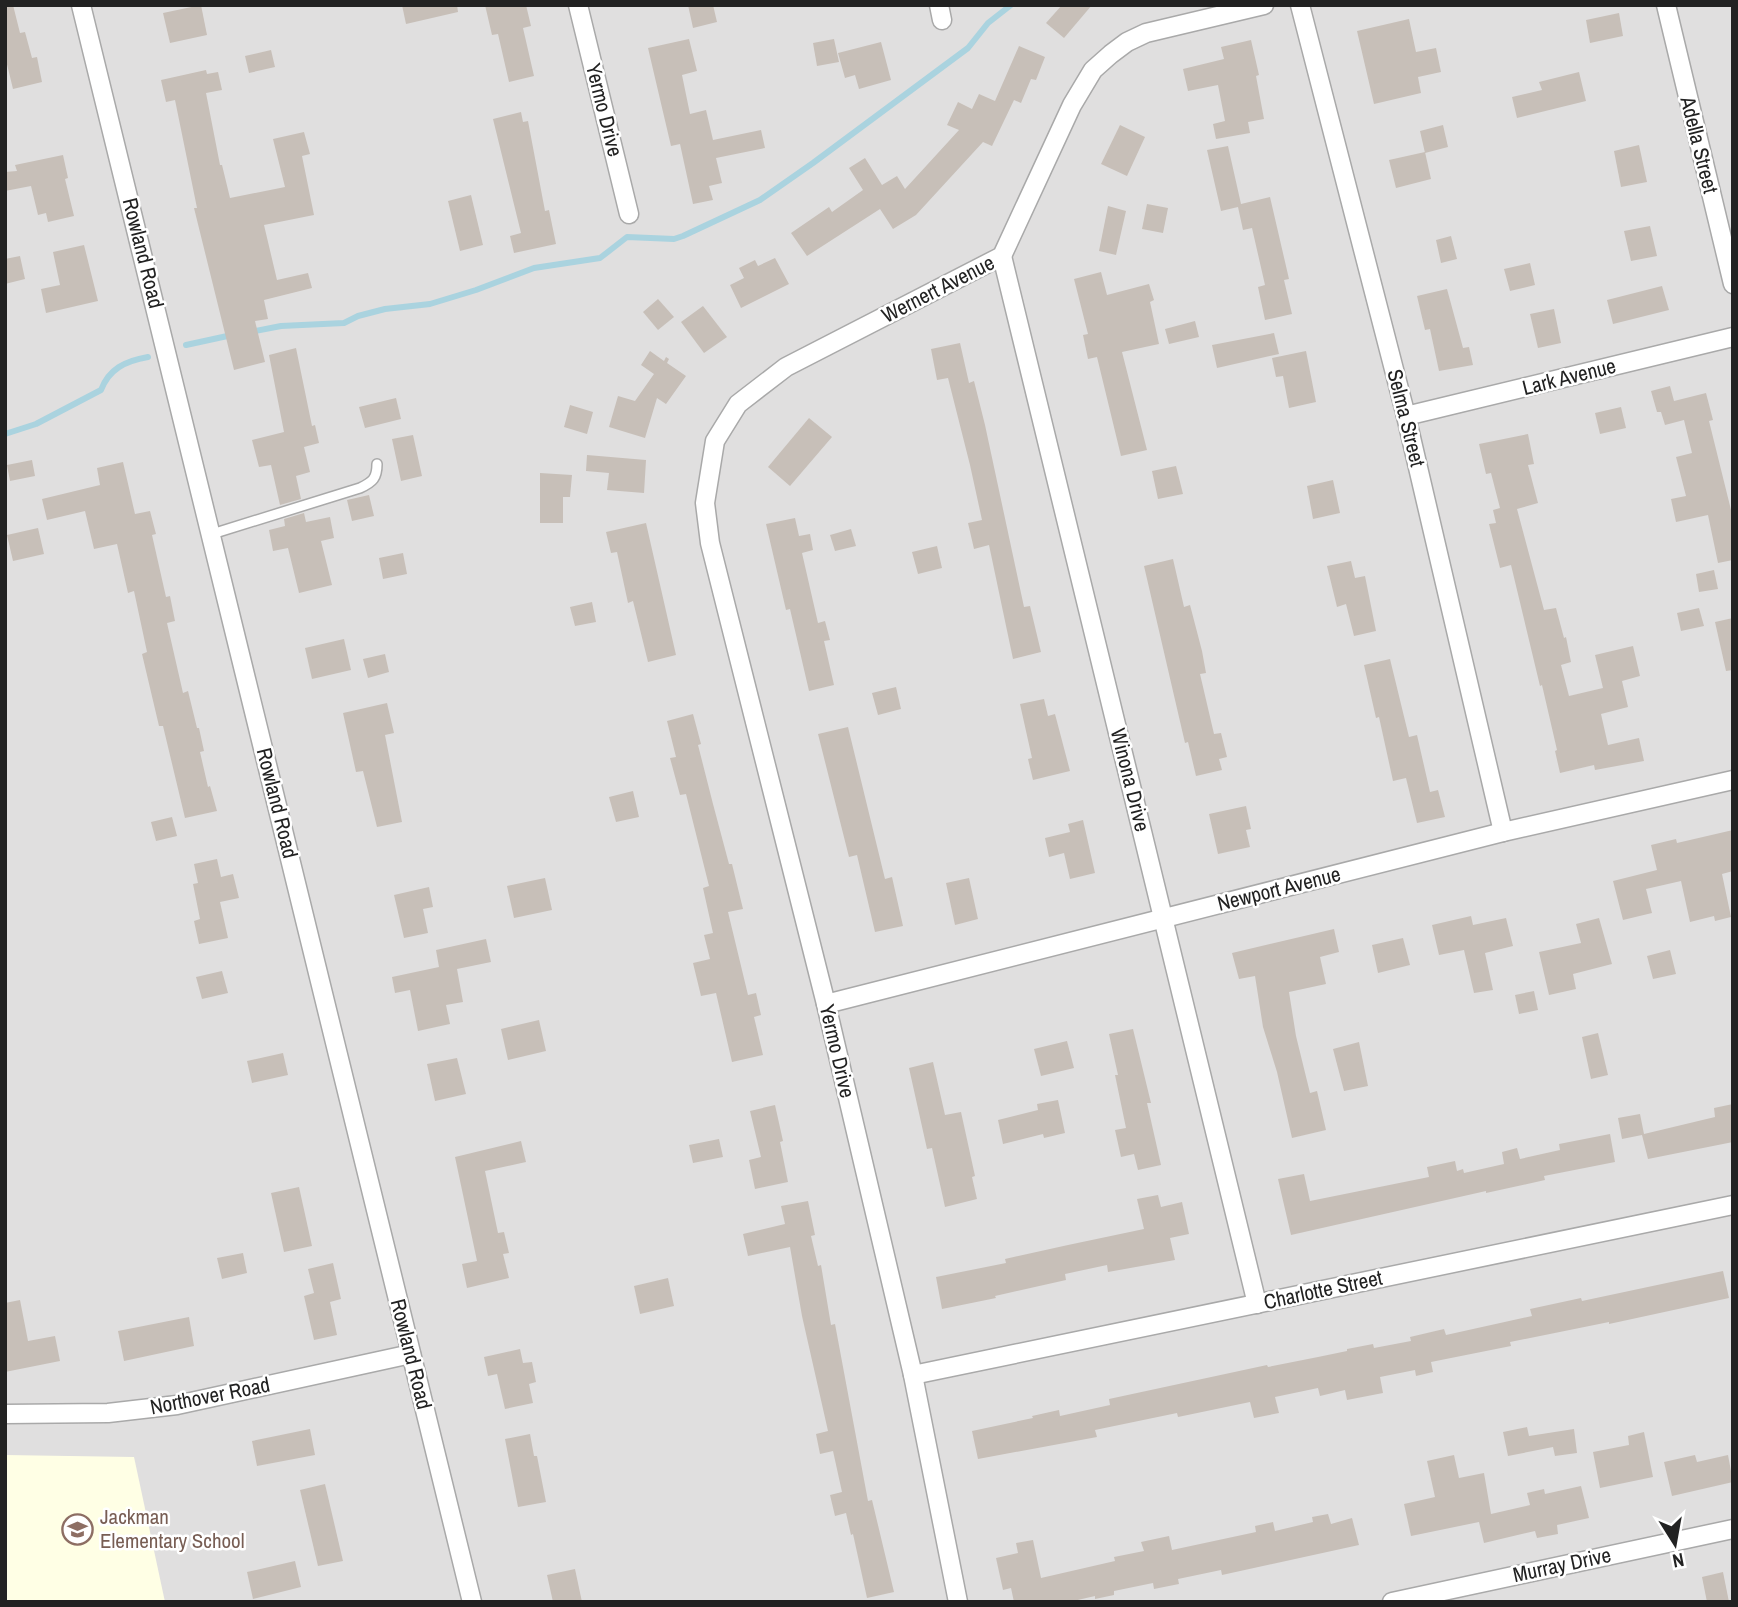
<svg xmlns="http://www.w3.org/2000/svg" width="1738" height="1607" viewBox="0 0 1738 1607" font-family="'Archivo Narrow',sans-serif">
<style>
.residential{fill:#e0dfdf}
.education{fill:#ffffe5}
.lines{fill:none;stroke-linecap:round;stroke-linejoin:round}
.stream{stroke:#aad3df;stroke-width:6}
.building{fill:#c7bfb8}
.lane-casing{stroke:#a9a9a9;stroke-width:12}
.street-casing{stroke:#a9a9a9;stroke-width:21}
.lane{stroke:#fff;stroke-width:9}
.street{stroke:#fff;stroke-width:18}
.labels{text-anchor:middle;stroke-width:5;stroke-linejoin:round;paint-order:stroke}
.street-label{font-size:21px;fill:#222;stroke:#fff}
.education-label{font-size:21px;fill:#785e54;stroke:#fff;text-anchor:start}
</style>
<rect width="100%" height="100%" fill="#f2efe9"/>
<rect class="residential" x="5" y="5" width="1728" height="1597"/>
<path class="education" d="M5,1455L134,1457L165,1602H5Z"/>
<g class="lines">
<g class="stream">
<path d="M250,332L281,326L344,323L358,316L385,309L430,304L476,290L534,268L600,258L627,237L674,239L683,236L760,200L813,163L968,48L988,23L1011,5"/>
<path d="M186,345L232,335"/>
<path d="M5,434L36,424L101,390C109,369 125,361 148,357"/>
</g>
</g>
<g class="building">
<path d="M5,5H13L20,33L25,32L32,58L37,57L42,82L13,89L5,56Z"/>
<path d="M201,5L207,35L170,43L163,13Z"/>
<path d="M402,5H457L458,12L406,24Z"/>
<path d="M485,5H526L531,26L523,28L534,76L509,82L498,34L492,35Z"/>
<path d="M688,5H713L717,22L693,28Z"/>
<path d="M1062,5H1092L1064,38L1046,23Z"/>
<path d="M1619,13L1623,36L1590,43L1586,20Z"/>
<path d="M1409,19L1416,52L1436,48L1441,72L1418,77L1421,93L1374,104L1357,31Z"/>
<path d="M689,39L697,71L682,75L690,114L706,110L713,140L761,130L765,148L716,158L722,183L709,186L713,200L693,204L680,144L671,146L648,48Z"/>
<path d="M834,39L839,62L817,66L813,43Z"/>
<path d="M1251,40L1259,75L1256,76L1264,119L1248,122L1250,133L1216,139L1213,124L1225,121L1218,85L1188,91L1183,69L1224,59L1221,47Z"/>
<path d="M881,42L891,80L859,89L855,75L845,78L838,53Z"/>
<path d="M1019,46L1045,57L1036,80L1031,79L1021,103L1014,100L992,146L983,142L916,215L893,229L880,209L807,256L791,233L829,207L832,212L863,190L849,168L865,158L882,185L897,176L905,189L959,130L947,125L958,102L972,109L979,94L995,101Z"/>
<path d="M271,50L275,67L249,73L245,56Z"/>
<path d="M206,70L207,74L218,72L222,90L206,93L220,165H222L230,198L285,187L273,139L304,132L310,154L302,156L314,215L264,225L277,280L308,273L312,288L264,300L268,319L255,321L265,362L234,370L194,208H197L175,100L166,102L161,80Z"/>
<path d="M1579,72L1586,101L1517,118L1512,97L1542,90L1539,82Z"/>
<path d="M521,112L523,122L528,121L545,211L549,210L556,244L514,253L510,236L521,233L493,119Z"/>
<path d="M1120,125L1145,137L1127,176L1101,164Z"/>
<path d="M1443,125L1448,147L1425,153L1420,131Z"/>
<path d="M1639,145L1647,182L1621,187L1614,151Z"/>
<path d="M1228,146L1241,204L1270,197L1289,279L1284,280L1292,314L1265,320L1258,287L1265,285L1252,228L1243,230L1238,207L1221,211L1207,150Z"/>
<path d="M1425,152L1431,179L1396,188L1389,160Z"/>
<path d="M63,155L68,178L65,179L74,216L48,222L46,213L38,215L31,186L5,191V172L17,171L15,165Z"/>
<path d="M471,195L483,245L460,251L448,201Z"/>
<path d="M1147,204L1168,208L1163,233L1142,229Z"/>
<path d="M1108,206L1126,211L1116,255L1099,251Z"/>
<path d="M1650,226L1657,256L1631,261L1624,231Z"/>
<path d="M1451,236L1457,259L1441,263L1436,240Z"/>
<path d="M84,245L98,301L46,313L41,289L60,285L53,252Z"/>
<path d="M20,256L25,279L5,284V259Z"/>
<path d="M775,258L789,284L741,308L730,285L744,278L739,268L755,260L758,266Z"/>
<path d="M1530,263L1535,285L1510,291L1504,269Z"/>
<path d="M1101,272L1107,295L1149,284L1154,300L1150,302L1159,344L1122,352L1147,450L1121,456L1097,357L1088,359L1083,335L1088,334L1074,279Z"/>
<path d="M1662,286L1669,310L1613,324L1607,300Z"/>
<path d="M1447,289L1463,348L1469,347L1473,365L1439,371L1430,329L1425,330L1417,296Z"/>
<path d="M658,299L674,317L658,330L643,312Z"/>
<path d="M703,306L727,337L704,353L681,322Z"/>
<path d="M1554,309L1561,343L1538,348L1530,314Z"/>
<path d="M1195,321L1199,337L1169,344L1165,329Z"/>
<path d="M1274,333L1279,354L1217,368L1212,345Z"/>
<path d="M960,343L969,383L974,381L985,425L1024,607L1030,606L1041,652L1013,659L989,545L974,549L968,523L982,520L970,465L948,378L937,380L931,349Z"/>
<path d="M296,348L312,426L315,425L319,443L304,447L310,472L296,476L301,499L280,505L271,465L259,467L252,440L284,432L269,355Z"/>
<path d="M650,351L664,361L666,357L669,359L667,363L686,376L666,404L657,398L645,438L609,427L618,396L635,401L654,374L641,365Z"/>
<path d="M1306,351L1316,402L1289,408L1283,376L1276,377L1272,358Z"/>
<path d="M1670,386L1674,401L1706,393L1713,420L1709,421L1733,518V560L1718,563L1708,515L1676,522L1671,499L1686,496L1676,457L1692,453L1684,420L1665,425L1661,412H1657L1651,391Z"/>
<path d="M396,398L401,419L365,428L359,407Z"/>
<path d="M570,405L593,412L587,434L564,427Z"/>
<path d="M1621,407L1626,428L1600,434L1595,413Z"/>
<path d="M809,418L832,437L790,486L768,467Z"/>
<path d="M1528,434L1534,464L1528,465L1538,503L1517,509L1544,610L1556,608L1564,638L1566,637L1571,662L1561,665L1569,696L1603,688L1595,655L1633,646L1640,676L1622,681L1628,707L1601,714L1608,745L1639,738L1644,761L1595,770L1594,765L1560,773L1555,751L1557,750L1542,685L1540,686L1511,565L1500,568L1489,524L1496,523L1493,510L1500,508L1491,473L1486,474L1479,444Z"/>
<path d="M413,435L422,476L401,481L392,439Z"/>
<path d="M587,455L646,460L644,493L607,490L609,473L586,471Z"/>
<path d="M32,460L35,476L10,481L7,465Z"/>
<path d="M123,462L135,514L150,511L156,534L152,535L166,597L170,596L175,621L167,623L183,693L188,691L197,728H199L204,751L200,752L208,787L210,786L217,811L185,818L163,726H159L142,654L147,652L134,591L128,593L117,544L94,549L85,511L47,520L42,499L100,485L97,468Z"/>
<path d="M1176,466L1183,494L1158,499L1152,471Z"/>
<path d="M540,473L572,475L570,497H563V523H540Z"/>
<path d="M1333,480L1340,513L1313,519L1307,486Z"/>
<path d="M369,495L374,516L352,521L347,500Z"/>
<path d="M304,513L306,522L330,517L334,538L321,541L332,585L299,593L288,548L273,551L269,530L285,526L284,519Z"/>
<path d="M795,518L799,536L810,534L813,550L802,553L818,623L825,621L830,640L824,641L834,685L809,691L790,609L786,610L766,524Z"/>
<path d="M646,523L676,655L648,662L633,601L628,603L617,552L611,553L606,532Z"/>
<path d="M38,528L44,554L13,561L7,535Z"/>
<path d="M851,529L856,546L835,551L830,535Z"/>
<path d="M937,546L942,568L918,574L912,552Z"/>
<path d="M403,553L407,574L383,579L379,558Z"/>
<path d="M1173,559L1184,607L1190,605L1202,651L1206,673L1200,674L1214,734L1221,733L1227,757L1219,759L1222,770L1196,776L1188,742L1185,743L1144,566Z"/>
<path d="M1351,561L1355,578L1365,576L1376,631L1354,636L1346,604L1337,607L1327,566Z"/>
<path d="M1714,570L1718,589L1699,592L1696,574Z"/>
<path d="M592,602L596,622L575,626L570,607Z"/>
<path d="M1699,608L1704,626L1681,631L1677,613Z"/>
<path d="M1733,618V670L1726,671L1715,622Z"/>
<path d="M344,639L351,670L312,679L305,648Z"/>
<path d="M385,654L389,672L368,678L363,659Z"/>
<path d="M1390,659L1409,737L1417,735L1430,792L1438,790L1445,817L1417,823L1406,778L1393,781L1379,717L1376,718L1364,665Z"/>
<path d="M896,687L901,709L878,715L872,693Z"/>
<path d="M1044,699L1048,716L1055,714L1070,771L1033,780L1028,759L1032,758L1020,704Z"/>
<path d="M387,703L394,733L385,735L402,822L377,827L363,771L356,772L343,713Z"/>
<path d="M693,714L701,744L698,745L713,804L729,864H732L743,909L728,912L748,995L756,993L761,1015L754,1017L763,1055L732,1062L716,993L701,996L693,963L710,959L704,935L713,933L703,888L709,886L686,794L680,795L670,758L676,757L667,721Z"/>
<path d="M848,727L885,879L892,877L903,926L875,932L857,855L849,857L818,734Z"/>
<path d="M633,791L639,817L616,822L609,797Z"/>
<path d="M1246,806L1251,829L1246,830L1250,847L1218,854L1209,814Z"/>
<path d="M172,817L177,836L156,841L151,822Z"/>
<path d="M1083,820L1095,873L1070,879L1064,853L1049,857L1045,838L1070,832L1068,824Z"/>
<path d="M1733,830V871L1722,874L1731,917L1715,921L1714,916L1690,922L1681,881L1646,889L1652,913L1623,920L1613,881L1657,870L1651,845L1676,839L1677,843Z"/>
<path d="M217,859L221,877L233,874L239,898L220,902L228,938L199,944L194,921L200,919L193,884L198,883L194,864Z"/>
<path d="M545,878L552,910L514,918L507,886Z"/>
<path d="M969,878L978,919L955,925L946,883Z"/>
<path d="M429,887L433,907L423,909L428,933L404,938L394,895Z"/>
<path d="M1471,916L1473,925L1506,918L1513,946L1485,953L1493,990L1474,993L1464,950L1439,955L1432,925Z"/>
<path d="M1599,918L1612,964L1573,974L1576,989L1549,995L1539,952L1581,943L1576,924Z"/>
<path d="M1334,929L1339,952L1320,957L1326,984L1289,992L1296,1036L1310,1093L1317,1091L1326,1130L1292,1138L1277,1072L1263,1027L1255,976L1239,979L1232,953Z"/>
<path d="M1403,938L1410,965L1378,973L1372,945Z"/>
<path d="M486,939L491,962L457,969L463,1002L446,1005L450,1024L418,1031L410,990L395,993L392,977L439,967L436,950Z"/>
<path d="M1670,950L1676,974L1653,979L1647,956Z"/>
<path d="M222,971L228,993L202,999L196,977Z"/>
<path d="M1534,991L1538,1010L1519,1014L1515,995Z"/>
<path d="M539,1020L546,1051L508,1060L501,1029Z"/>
<path d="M1133,1029L1151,1103H1147L1161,1165L1138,1170L1134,1154L1121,1157L1115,1130L1126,1128L1115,1075H1118L1109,1034Z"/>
<path d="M1598,1033L1608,1075L1591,1079L1582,1037Z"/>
<path d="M1067,1041L1074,1068L1041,1076L1034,1049Z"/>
<path d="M1359,1042L1368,1086L1344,1091L1333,1049Z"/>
<path d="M283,1053L288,1075L252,1083L247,1061Z"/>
<path d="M457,1058L466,1094L435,1101L427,1064Z"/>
<path d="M933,1062L945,1115L961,1112L975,1176L972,1177L977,1199L945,1207L932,1148L927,1149L909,1068Z"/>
<path d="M1058,1100L1065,1133L1044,1138L1043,1134L1003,1144L998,1120L1038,1110L1037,1104Z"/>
<path d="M1733,1104V1142L1648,1159L1642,1135L1622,1139L1618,1118L1640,1114L1644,1134L1715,1117L1714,1108Z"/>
<path d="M775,1105L783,1141L780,1142L788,1182L755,1189L749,1160L761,1157L750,1111Z"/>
<path d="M1610,1134L1615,1162L1544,1176L1545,1180L1486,1193V1191L1291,1235L1278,1179L1304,1174L1310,1201L1429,1177L1427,1167L1455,1161L1457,1171L1463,1169L1464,1173L1504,1164L1502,1152L1517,1148L1520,1159L1560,1150L1559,1144Z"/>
<path d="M719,1139L723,1157L693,1163L689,1145Z"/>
<path d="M521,1141L526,1162L485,1171L498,1233L504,1232L509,1253L503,1254L509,1278L467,1288L462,1264L477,1261L455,1157Z"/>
<path d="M299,1187L312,1246L284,1252L271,1193Z"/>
<path d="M1158,1195L1161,1207L1182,1202L1189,1234L1170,1238L1175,1260L1108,1272L1107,1265L1065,1274L1066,1280L995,1296L996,1298L942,1309L936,1277L1006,1263L1005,1259L1068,1245L1144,1229L1137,1199Z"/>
<path d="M808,1201L815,1235L811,1236L818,1266L821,1265L831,1325L835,1324L868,1501L872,1500L894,1592L867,1598L853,1534L851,1535L846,1513L835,1516L830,1495L842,1492L833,1451L820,1454L816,1434L828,1431L802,1316L790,1247L748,1256L743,1234L785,1224L781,1206Z"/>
<path d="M243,1253L247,1273L222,1279L217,1258Z"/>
<path d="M333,1263L341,1299L330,1302L337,1335L314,1340L304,1296L314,1293L308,1269Z"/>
<path d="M1723,1271L1729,1298L1609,1324V1322L1510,1342L1511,1346L1431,1362L1433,1372L1416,1376L1415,1370L1380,1377L1383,1393L1347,1400L1345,1390L1320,1396L1318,1388L1275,1397L1279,1413L1254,1418L1250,1402L1178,1417L1177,1413L1095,1430L1097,1437L978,1459L972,1431L1033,1418L1032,1416L1059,1410L1060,1416L1110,1405L1109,1399L1267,1365L1268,1367L1318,1357L1347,1351V1349L1373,1344L1374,1348L1411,1341L1410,1337L1444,1329L1446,1335L1532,1316L1530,1309L1581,1298L1582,1301Z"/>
<path d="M668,1278L674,1306L640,1314L634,1286Z"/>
<path d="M20,1300L28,1341L55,1336L60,1361L5,1372V1303Z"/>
<path d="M189,1317L194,1346L124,1361L118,1331Z"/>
<path d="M520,1349L523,1363L532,1362L536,1382L529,1384L533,1403L505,1409L497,1374L488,1376L484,1357Z"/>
<path d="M1527,1427L1529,1436L1574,1429L1577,1453L1555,1456L1553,1447L1508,1456L1503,1432Z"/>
<path d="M310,1429L315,1455L257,1466L252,1441Z"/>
<path d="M1644,1432L1653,1477L1600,1488L1593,1452L1629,1445L1628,1436Z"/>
<path d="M530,1434L534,1456H537L546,1502L518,1507L505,1439Z"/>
<path d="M1454,1455L1459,1478L1484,1473L1491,1514L1530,1505L1527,1493L1544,1489L1545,1494L1581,1486L1589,1518L1557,1525L1558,1534L1537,1538L1535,1531L1484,1543L1479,1522L1411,1536L1404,1504L1435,1497L1427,1461Z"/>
<path d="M1695,1455L1697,1462L1728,1455L1733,1482L1672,1496L1664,1462Z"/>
<path d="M325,1484L343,1561L318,1566L300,1490Z"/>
<path d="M1328,1514L1331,1524L1352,1518L1359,1545L1222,1575L1221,1570L1178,1579L1179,1584L1154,1589L1153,1583L1114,1591V1595L1095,1599V1596L1069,1602H1014L1011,1588L1003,1590L996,1558L1018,1553L1016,1543L1033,1540L1041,1578L1115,1561L1114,1557L1144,1551L1141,1542L1169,1536L1172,1550L1256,1532L1255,1526L1273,1522L1275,1531L1313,1522L1312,1517Z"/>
<path d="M295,1561L301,1587L253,1599L247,1572Z"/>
<path d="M575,1569L582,1602H553L547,1575Z"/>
<path d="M1723,1572L1729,1602H1707L1702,1577Z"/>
</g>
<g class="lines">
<defs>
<path id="lane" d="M212,534L360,488C373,482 377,478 377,464"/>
<g id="street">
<path d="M81,5L472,1602"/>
<path d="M578,5L629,214"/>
<path d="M939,5L942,20"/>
<path d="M1300,5L1406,416L1503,832"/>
<path d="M1666,5L1733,284"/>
<path d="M1002,256L1257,1304"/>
<path d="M1406,416L1733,337"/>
<path d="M826,1004L1503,832L1733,780"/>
<path d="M913,1375L1733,1205"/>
<path d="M5,1414L108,1413L177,1405L411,1354"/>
<path d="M958,1602L913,1375L826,1004L710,543L705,503L715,441L738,404L786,367L1002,256L1072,105L1093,70L1111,54L1127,42L1146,33L1264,5"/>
<path d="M1392,1602L1733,1529"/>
</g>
</defs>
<use href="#lane" class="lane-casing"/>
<use href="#street" class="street-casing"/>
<use href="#lane" class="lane"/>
<use href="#street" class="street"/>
</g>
<defs>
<symbol id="school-ring" viewBox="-11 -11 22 22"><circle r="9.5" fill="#fff" stroke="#8d6e63" stroke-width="1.5"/><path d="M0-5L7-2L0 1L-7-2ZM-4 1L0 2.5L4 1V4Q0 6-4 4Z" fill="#8d6e63"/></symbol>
</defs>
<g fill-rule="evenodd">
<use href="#school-ring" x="60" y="1512" width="35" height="35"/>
</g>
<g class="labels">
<g class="street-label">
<text transform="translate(604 110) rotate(76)" y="7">Yermo Drive</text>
<text transform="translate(1699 145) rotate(76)" y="7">Adella Street</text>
<text transform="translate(143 253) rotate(76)" y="7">Rowland Road</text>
<text transform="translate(938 289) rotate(-27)" y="7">Wernert Avenue</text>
<text transform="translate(1569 377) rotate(-14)" y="7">Lark Avenue</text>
<text transform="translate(1406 418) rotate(76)" y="7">Selma Street</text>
<text transform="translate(1130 780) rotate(76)" y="7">Winona Drive</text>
<text transform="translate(277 803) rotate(76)" y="7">Rowland Road</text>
<text transform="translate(1279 889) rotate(-14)" y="7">Newport Avenue</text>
<text transform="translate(837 1051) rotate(77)" y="7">Yermo Drive</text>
<text transform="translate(1323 1290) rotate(-12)" y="7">Charlotte Street</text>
<text transform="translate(411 1354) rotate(76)" y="7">Rowland Road</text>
<text transform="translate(210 1396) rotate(-11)" y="7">Northover Road</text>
<text transform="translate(1562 1565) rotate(-12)" y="7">Murray Drive</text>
</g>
<g class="education-label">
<text x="100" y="1524">Jackman<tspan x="100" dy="24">Elementary School</tspan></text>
</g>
</g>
<rect width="1738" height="1607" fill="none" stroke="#222222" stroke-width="14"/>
<g transform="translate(1675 1544) rotate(169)" stroke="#ffffff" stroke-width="5" paint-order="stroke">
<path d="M0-5L12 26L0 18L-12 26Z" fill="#222222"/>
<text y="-10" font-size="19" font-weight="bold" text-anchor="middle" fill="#222222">N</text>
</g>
</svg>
